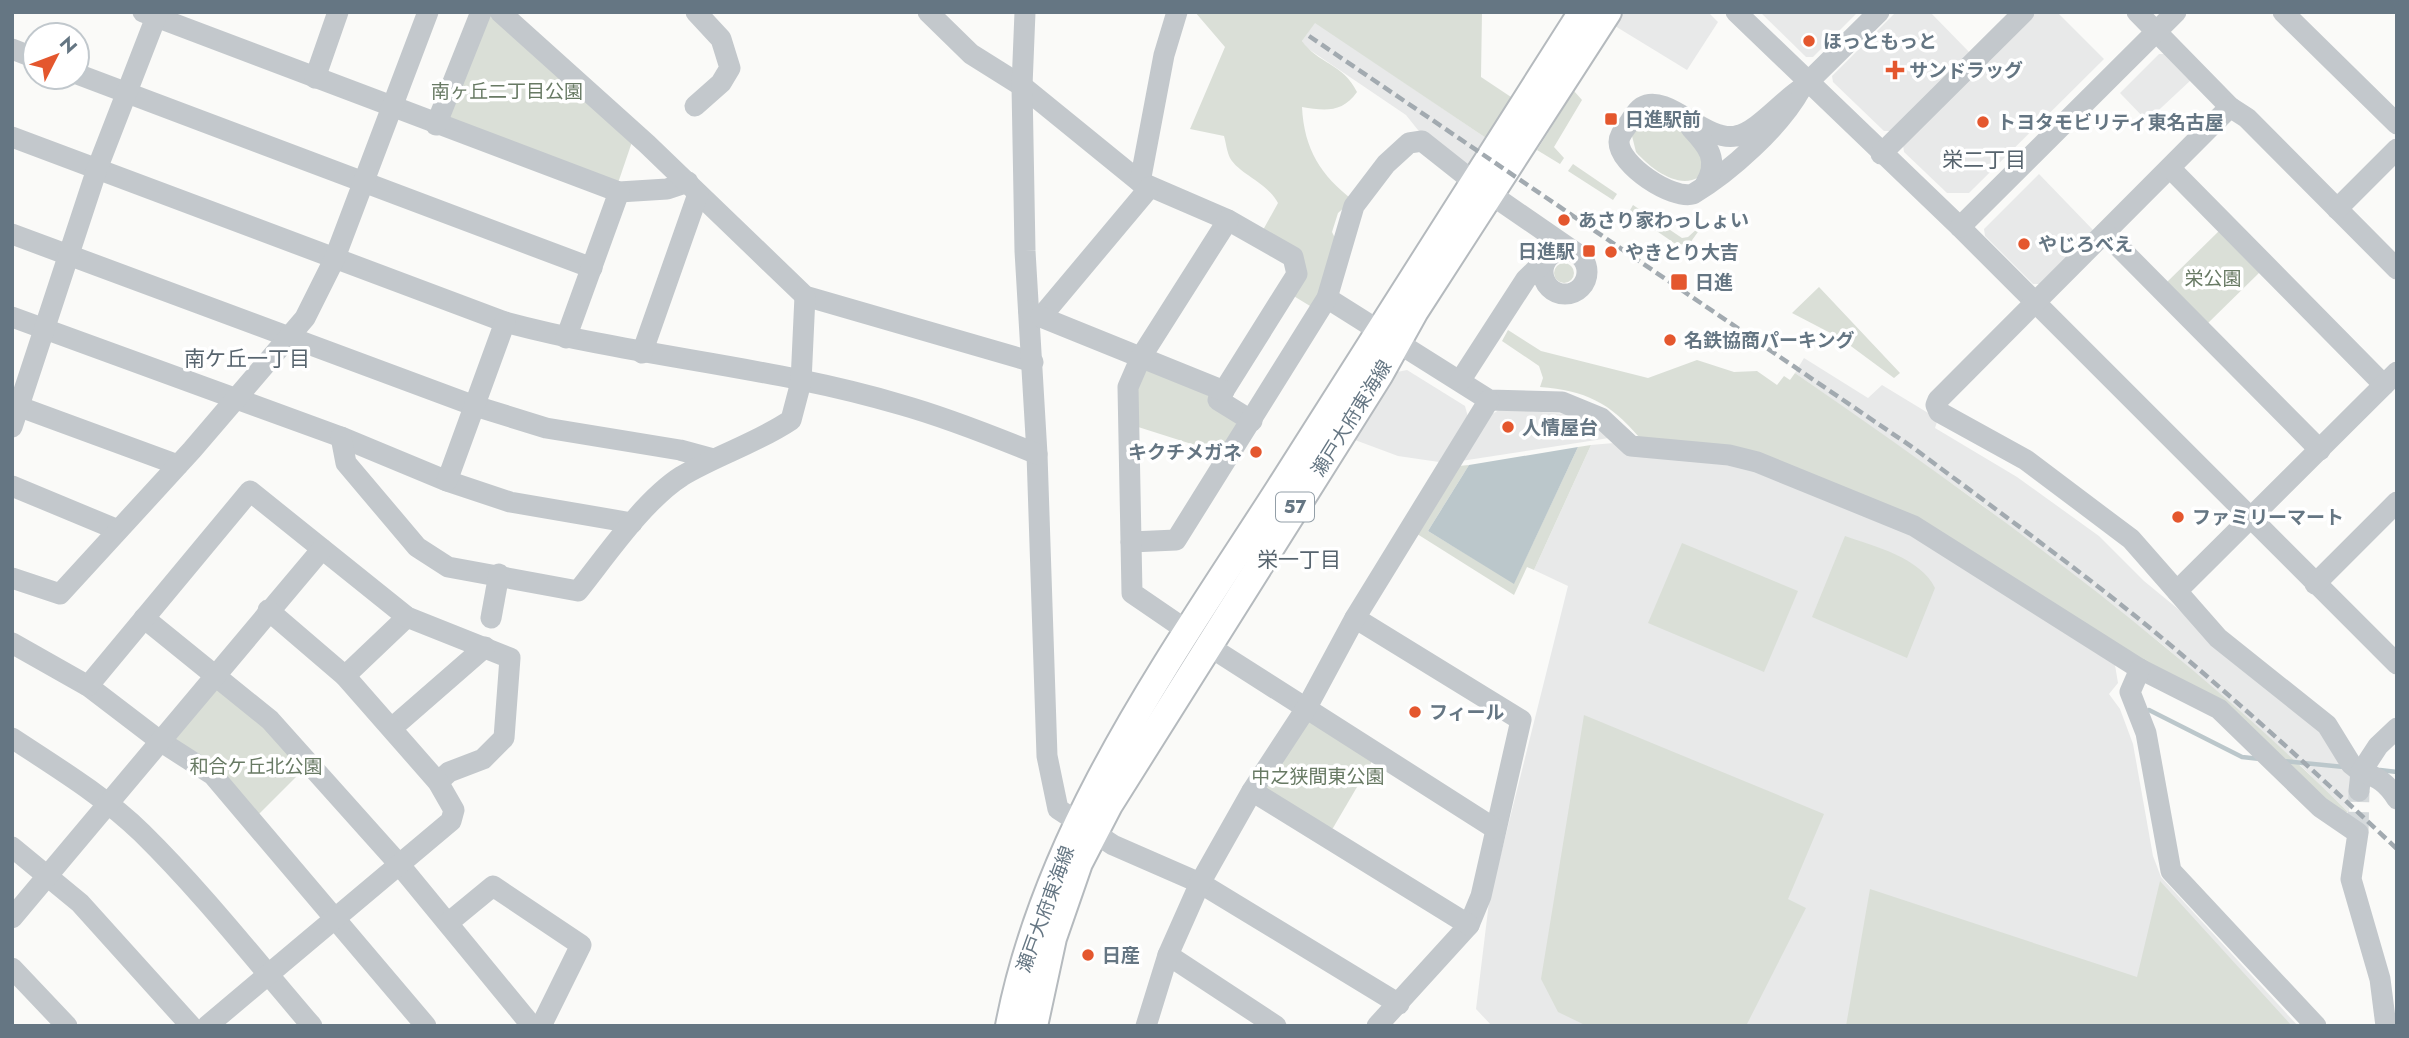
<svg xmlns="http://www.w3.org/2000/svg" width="2409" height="1038" viewBox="0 0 2409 1038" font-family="Jost,'Noto Sans JP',sans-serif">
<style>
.built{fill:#e8e9e9}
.green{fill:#dadfd7}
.water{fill:#bbc7cb}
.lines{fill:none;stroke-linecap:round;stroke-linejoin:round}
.stream{stroke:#bbc7cb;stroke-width:4.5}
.minor-tunnel{stroke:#d5d9db;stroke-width:21;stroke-dasharray:21 10;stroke-linecap:butt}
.major-casing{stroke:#b5babe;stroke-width:30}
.minor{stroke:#c3c8cc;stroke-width:21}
.major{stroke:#fff;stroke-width:26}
.rail{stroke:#a2aab0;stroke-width:4.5;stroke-dasharray:10 5;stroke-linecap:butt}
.poi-dot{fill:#e4572e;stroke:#fff;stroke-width:2.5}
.labels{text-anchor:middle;stroke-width:7;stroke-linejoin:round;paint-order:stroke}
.shield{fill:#fff;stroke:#939fa8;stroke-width:2}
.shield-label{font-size:18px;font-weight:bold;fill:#657683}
.poi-label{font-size:19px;font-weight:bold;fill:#657683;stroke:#fff;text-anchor:start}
.park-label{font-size:19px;fill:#687a64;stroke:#fff}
.street-label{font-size:19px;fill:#657683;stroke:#fff}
.neighbourhood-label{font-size:21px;fill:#57646e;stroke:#fff}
</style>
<rect width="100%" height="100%" fill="#fafaf8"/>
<g class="built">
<path d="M1624,12H1708L1718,22L1687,70L1615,26Z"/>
<path d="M1760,12H1858L1813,57H1806Z"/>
<path d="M1896,12H1930L1970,53L1891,131H1884L1833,82L1832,76Z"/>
<path d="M2036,12H2057L2104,59L1969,193H1947L1904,152L1903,145Z"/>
<path d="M1315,22L1486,138L1467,168L1418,130L1406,115L1307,48L1302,41Z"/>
<path d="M2159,54H2166L2192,79L2147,121L2120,93Z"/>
<path d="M2039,174L2094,231L2041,284H2033L1985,236L1984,229Z"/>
<path d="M1804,358L1868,398L1882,385L1938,419L1935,428L2017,477L2099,536L2144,581L2317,723L2353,774L2349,813L2301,766L2163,645L1982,505L1795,373Z"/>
<path d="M1407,370L1465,406L1468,417L1439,462L1398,456L1355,440L1397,372Z"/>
<path d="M1501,409L1567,414L1593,425L1609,438L1461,461L1492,414Z"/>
<path d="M1614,443L1748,463L1908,528L2115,665L2118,683L2109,694L2120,709L2133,744L2153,856L2161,877L2298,1026H1492L1476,1009L1489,902L1568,586L1534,570L1591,445Z"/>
</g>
<g class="green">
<path d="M487,12L633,139L618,183L445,118Z"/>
<path d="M1195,12H1482L1481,77L1511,97L1486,138L1315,23L1302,41C1318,64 1343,63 1357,92C1342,113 1325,111 1302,107C1304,149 1321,176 1353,200L1338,213L1332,232L1338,244L1315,309L1292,295L1304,276L1263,230L1278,203C1268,183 1239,174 1230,158C1227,152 1226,143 1224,136L1190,129L1225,47Z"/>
<path d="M1574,91L1582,100L1554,147L1564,158L1560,164L1537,150Z"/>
<path d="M1649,118C1671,118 1697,138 1706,156L1699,177C1678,190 1650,168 1636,152L1632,136L1641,122Z"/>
<path d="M1573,164L1617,194L1613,200L1568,171Z"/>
<path d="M1633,205L1682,238L1688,237L1698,228L1700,229L1690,243L1677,245L1629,212Z"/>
<path d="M2220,230L2261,271L2205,326L2164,285Z"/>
<circle cx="1564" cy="273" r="10"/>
<path d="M1819,287L1900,373L1894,378L1840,338L1792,313Z"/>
<path d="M1508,330L1541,351L1648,378L1697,360L1734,372L1757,371L1777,385L1784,376L1790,380L1795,373C1989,507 2182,646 2349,813L2322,804L2221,706L2144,666L1915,520L1639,437C1609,402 1586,391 1540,387L1543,378L1539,366L1502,341Z"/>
<path d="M1146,362L1216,391L1239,428L1223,454L1135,426L1136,389Z"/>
<path d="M1591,445L1534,570L1527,567L1514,595L1414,532L1458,466L1469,465L1428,531L1514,583L1578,447Z"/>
<path d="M1845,536C1874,546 1921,558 1935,588L1907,658L1812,617Z"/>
<path d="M1682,543L1798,591L1764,672L1648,623Z"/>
<path d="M216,687L264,723L306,767L256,817L175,739Z"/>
<path d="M1584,715L1824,814L1788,899L1806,908L1746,1026H1587L1558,1012L1541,979Z"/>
<path d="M1309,719L1374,758L1333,828L1329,830L1267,791L1266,785Z"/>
<path d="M2160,881L2292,1026H1846L1870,889L2137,977Z"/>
</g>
<path class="water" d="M1578,447L1514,584L1428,531L1469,465Z"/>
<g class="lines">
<g class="stream">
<path d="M2149,710L2242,757L2260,759"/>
<path d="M2283,761L2344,767"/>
<path d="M2380,770L2397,772"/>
</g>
<path class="minor-tunnel" d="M2358,833L2359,791"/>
<defs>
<g id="major">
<path d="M1009,1026C1047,827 1172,656 1279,489C1381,330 1482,171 1582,12"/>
<path d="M1034,1026L1053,938L1079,863L1109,805L1380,374L1415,311L1608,12"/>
</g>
</defs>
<use href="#major" class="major-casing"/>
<g class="minor">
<path d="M143,12L619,192L667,189L688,182"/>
<path d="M500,12L647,144L805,296L1033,362"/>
<path d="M928,12L971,54L1022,86L1140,182L1228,220L1293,257L1297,274L1218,400L1252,421"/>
<path d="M1025,12L1022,86L1025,251L1037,454L1047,756L1058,809L1113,845L1200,883L1399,1004"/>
<path d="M1736,12L1960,227L2397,664"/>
<path d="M2137,12L2230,107L2247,118L2397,269"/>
<path d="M2283,12L2397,124"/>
<path d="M12,49L35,58"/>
<path d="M77,74L592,268"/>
<path d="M315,78L338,12"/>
<path d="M1801,89C1780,127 1730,172 1693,194C1672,200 1619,165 1619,142C1619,135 1625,129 1629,123C1633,117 1636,111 1642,107C1667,92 1704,142 1736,136C1756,133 1782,101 1801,89Z"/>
<path d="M1801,89L1879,12"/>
<path d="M695,106L721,83L730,68L721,39L696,12"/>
<path d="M2230,107L1938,400L1936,405L1939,412L2026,460L2131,539L2218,638L2327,725L2351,764L2361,772L2359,791"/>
<path d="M436,125L481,12"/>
<path d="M1691,128C1708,146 1720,160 1705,185"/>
<path d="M12,137L505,322C635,357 772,366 902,405C948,418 993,436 1037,454"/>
<path d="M1881,154L2024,12"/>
<path d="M2170,168L2384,385"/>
<path d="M1140,182L1164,55L1177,12"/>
<path d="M1492,195L1576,253"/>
<path d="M2337,209L2397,149"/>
<path d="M1960,227L2176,12"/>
<path d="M2105,233L2320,450"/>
<path d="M12,234L475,406L546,428L680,450L713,459"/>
<circle cx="1565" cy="272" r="22"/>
<path d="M1327,298L1489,400L1562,402L1601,418L1631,446L1729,455L1757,462L1914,526L2140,669L2219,709L2320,807L2358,833L2351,879L2380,979L2386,1026"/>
<path d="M1029,311L1041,317L1150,187"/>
<path d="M12,317L341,437L447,481L510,502L632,523"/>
<path d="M1041,317L1224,391"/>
<path d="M566,338L619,192"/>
<path d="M642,353L698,194"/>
<path d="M1460,381L1526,279L1546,260"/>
<path d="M12,404L178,465"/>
<path d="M12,427L97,169L158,12"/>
<path d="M341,437L346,463L417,547L448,567L578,591C606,556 644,500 682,476C717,455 757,443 791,420L801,382L805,296"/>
<path d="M447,481L505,322"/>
<path d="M12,486L118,530"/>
<path d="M1131,542L1176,540L1327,298L1354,206L1386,164L1409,143L1422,141L1475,183"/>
<path d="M12,578L60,594L192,450L305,318L334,260L428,12"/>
<path d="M2315,584L2397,502"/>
<path d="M2177,591L2397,372"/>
<path d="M144,618L270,720L398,863L532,1026"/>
<path d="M491,618L499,574"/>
<path d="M1355,618L1521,720L1481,896L1469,925L1377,1026"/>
<path d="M1189,632L1132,593L1128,387L1141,357L1228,220"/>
<path d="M12,643L88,686L160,741L213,775L426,1026"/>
<path d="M1207,645L1494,828"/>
<path d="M2140,669L2130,692L2146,733L2171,871L2316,1026"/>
<path d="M345,676L407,617"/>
<path d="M88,686L250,491L407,617L510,658L504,738L483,759L449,772L438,782"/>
<path d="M392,728L485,647"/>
<path d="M2397,728L2378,746L2361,772C2378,777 2387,783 2397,799"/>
<path d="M12,738C56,767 104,796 142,833C203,893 256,961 312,1026"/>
<path d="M1252,791L1469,925"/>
<path d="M12,847L80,903L191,1026"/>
<path d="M12,918L322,549"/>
<path d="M448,923L493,886L581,945L541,1026"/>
<path d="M1168,955L1276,1026"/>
<path d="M12,968L67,1026"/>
<path d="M207,1026L451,821L454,810L438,782L345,676L268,610"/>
<path d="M1146,1026L1168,955L1200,883L1252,791L1307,707L1355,618L1489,400"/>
</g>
<use href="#major" class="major"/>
<path class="rail" d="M1309,36L1915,449C2000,513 2087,575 2168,643C2246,709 2322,778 2397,849"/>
</g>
<g class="poi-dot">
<circle cx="1809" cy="41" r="7"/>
<path d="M1891.5 59.5h7v7h7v7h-7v7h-7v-7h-7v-7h7z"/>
<rect x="1604" y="112" width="14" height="14" rx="3.5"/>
<circle cx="1983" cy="122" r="7"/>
<circle cx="1564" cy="220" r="7"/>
<circle cx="2024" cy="244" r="7"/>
<rect x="1582" y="244" width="14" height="14" rx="3.5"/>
<circle cx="1611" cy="252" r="7"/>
<rect x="1670" y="273" width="18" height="18" rx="3.5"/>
<circle cx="1670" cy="340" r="7"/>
<circle cx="1508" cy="427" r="7"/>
<circle cx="1256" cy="452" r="7"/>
<circle cx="2178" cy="517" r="7"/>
<circle cx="1415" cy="712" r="7"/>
<circle cx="1088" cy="955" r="7"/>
</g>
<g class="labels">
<rect class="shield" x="1276" y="492.5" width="38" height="29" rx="5"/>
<g class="shield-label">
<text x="1295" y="513">57</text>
</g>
<g class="poi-label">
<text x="1823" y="48">ほっともっと</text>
<text x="1909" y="77">サンドラッグ</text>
<text x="1625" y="126">日進駅前</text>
<text x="1997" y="129">トヨタモビリティ東名古屋</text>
<text x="1578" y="227">あさり家わっしょい</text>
<text x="2038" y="251">やじろべえ</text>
<text x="1575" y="258" text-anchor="end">日進駅</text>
<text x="1625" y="259">やきとり大吉</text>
<text x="1695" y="289">日進</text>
<text x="1684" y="347">名鉄協商パーキング</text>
<text x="1522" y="434">人情屋台</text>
<text x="1242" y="459" text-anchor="end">キクチメガネ</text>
<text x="2192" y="524">ファミリーマート</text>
<text x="1429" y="719">フィール</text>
<text x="1102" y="962">日産</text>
</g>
<g class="park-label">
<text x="507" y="98">南ヶ丘二丁目公園</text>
<text x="2213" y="285">栄公園</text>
<text x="256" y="773">和合ケ丘北公園</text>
<text x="1318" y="783">中之狭間東公園</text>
</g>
<g class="street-label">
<text transform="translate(1351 418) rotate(-58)" y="7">瀬戸大府東海線</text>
<text transform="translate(1045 909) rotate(-70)" y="7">瀬戸大府東海線</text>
</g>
<g class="neighbourhood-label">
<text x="1984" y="167">栄二丁目</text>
<text x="247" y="366">南ケ丘一丁目</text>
<text x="1299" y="567">栄一丁目</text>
</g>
</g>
<rect width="2409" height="1038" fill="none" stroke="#657683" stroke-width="28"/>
<g transform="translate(56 56) rotate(48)"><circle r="33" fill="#ffffff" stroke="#c1c8cd" stroke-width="2"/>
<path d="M0-5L12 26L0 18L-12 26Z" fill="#e4572e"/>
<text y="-10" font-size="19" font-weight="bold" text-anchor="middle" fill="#657683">N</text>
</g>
</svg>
